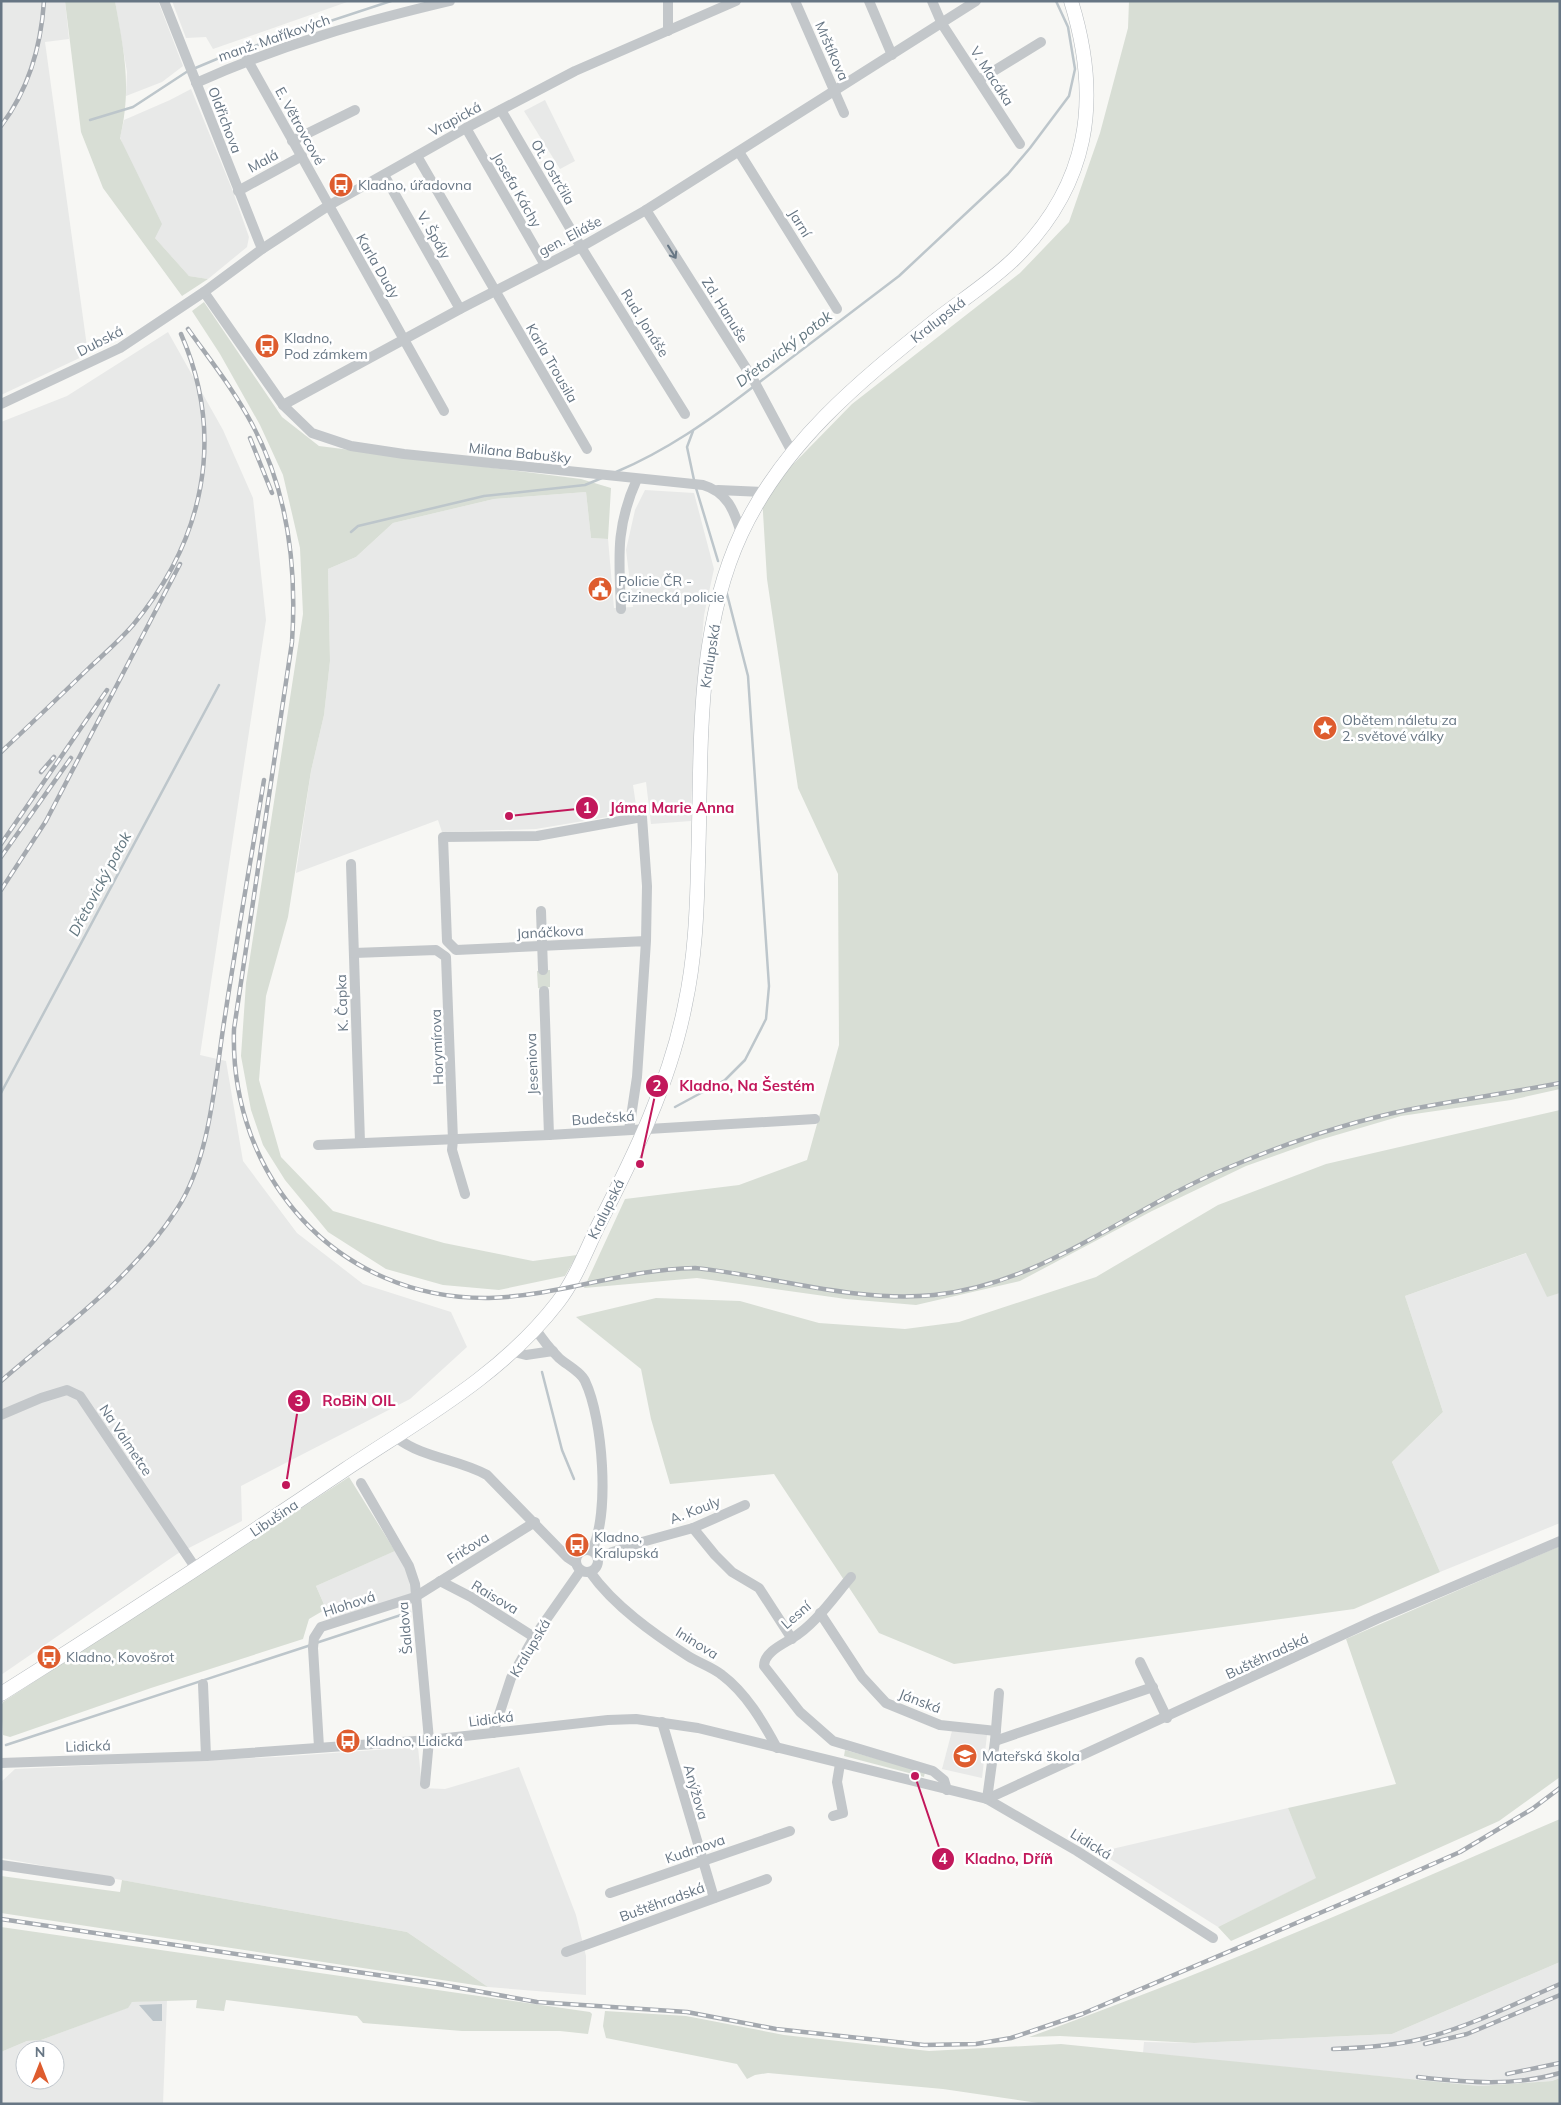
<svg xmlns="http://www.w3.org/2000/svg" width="1561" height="2105" viewBox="0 0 1561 2105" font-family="Mulish,sans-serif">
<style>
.built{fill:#e8e9e8;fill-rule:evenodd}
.green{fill:#d8ded5}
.water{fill:#bdc6cb}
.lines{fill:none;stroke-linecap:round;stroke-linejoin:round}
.stream{stroke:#bdc6cb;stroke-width:2.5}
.secondary-casing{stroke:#b5babe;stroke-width:15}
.street{stroke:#c3c7ca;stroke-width:10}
.secondary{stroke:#fff;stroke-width:14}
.rail-casing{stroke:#a4a9af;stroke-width:4.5}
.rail{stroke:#fff;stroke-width:2.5;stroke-dasharray:8;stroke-linecap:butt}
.oneway{stroke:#677684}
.labels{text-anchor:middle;stroke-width:5;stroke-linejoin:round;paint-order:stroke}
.street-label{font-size:14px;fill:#677684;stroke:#fff}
.poi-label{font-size:14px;fill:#677684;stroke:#fff;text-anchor:start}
.water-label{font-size:15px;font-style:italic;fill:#637780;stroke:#fff}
.leader{fill:none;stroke:#c2185b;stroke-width:2}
.callout-dot{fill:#c2185b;stroke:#fff;stroke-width:2}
.mark-label{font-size:15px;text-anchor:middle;font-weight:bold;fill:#fff}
.callout-label{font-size:15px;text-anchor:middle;font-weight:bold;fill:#c2185b;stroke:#fff;stroke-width:5;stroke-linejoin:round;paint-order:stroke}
</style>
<rect width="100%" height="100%" fill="#f7f7f4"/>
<g class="built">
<path d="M1,1H65L69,39L45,42L88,354L1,395Z"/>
<path d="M115,1H158L183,66L162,82L126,96L127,72Z"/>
<path d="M172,1H350L213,49L206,37L186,38Z"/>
<path d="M191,89L232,189L249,237L247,247L208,279L189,276L155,238L120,137L124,120L170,100Z"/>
<path d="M545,100L575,161L560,169L524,111Z"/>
<path d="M168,332L223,430L253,498L266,620L200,1055L226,1061L243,1161L297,1233L363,1284L451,1312L467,1347L410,1399L241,1486L242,1521L177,1554L1,1675V422L67,396Z"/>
<path d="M645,490L694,493L714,569L704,615L693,752L691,821L651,824L646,782L633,785L637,812L536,829L442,832L438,820L296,873L311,771L324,715L330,661L328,569L356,557L393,523L494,499L586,492L591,538L608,539L614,608L633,607L626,550L635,510Z"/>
<path d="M1527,1253L1547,1296L1560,1293V1523L1440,1572L1392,1462L1443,1412L1405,1296Z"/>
<path d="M397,1550L406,1566L412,1596L331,1620L316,1586Z"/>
<path d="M952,1731L987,1735L982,1778L942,1769Z"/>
<path d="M418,1747L422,1788L445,1789L519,1767L576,1915L586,1956V1995L488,1987L407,1932L1,1858V1782L15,1769L276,1757Z"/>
<path d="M1288,1808L1317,1878L1218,1927L1099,1852Z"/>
<path d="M1560,1962V2078L1552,2081L1479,2086L1143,2053L1144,2042L1194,2043L1392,2034Z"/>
<path d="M167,2000L163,2104H1V2052L27,2041L41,2040L127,2008L132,2002ZM25,2050H55V2080H25Z"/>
</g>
<g class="green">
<path d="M65,1H115C124,51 132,87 120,138L162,224L155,238L189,276L208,279L182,296L103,188L81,132Z"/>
<path d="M1129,1H1560V1089L1511,1100L1401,1116L1316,1141L1246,1166L1152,1211L1020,1281L916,1305L846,1299L697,1278L584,1288L625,1199L739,1185L807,1160L839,1045L838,874L798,788L767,579L762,496L852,404L1020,273L1069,222L1100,133L1128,28Z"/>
<path d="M204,302L282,417L319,446L581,479L611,488L608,539L591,538L586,492L494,499L393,523L356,557L328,569L330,661L324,715L311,771L288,917L266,996L259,1080L281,1157L333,1211L444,1243L533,1261L577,1255L565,1276L499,1290L443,1285L386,1269L328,1232L285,1180L263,1145L251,1110L241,1056L246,983L303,614L300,548L283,475L260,425L220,354L192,311Z"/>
<path d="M550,970V987H548L549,1008L545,990L538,988L537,971Z"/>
<path d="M1560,1110V1293L1547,1297L1526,1253L1405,1296L1443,1412L1392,1462L1440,1572L1354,1609L954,1664L879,1633L774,1474L670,1484L651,1419L641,1369L576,1317L656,1298L740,1301L819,1323L905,1329L959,1322L1096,1277L1218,1205L1326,1164Z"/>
<path d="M349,1477L395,1551L316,1586L326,1609L309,1619L303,1639L151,1688L10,1737L3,1735L1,1707L3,1702Z"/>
<path d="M1560,1546V1777L1499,1821L1231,1941L1218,1927L1316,1878L1288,1808L1396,1784L1346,1639Z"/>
<path d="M845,1750L925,1772L924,1777L844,1756Z"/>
<path d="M1560,1819V1962L1392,2034L1194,2043L1060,2036L1029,2037C1209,1973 1384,1895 1560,1819Z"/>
<path d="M1,1876L120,1892L122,1880L407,1932L488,1987L1,1913Z"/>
<path d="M1,1927L590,2012L592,2014L588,2034L560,2031H462L363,2023L357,2016L226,2000L224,2011L196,2008L197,2000L132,2002L128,2008L41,2040L27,2041L1,2052Z"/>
<path d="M605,2011L686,2016L784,2035L929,2051L1061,2044L1479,2086L1552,2081L1560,2078V2104H1045L943,2089L768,2073L755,2075L747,2079L737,2064L606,2038L603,2026Z"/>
</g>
<path class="water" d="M162,2004V2021H153L139,2005Z"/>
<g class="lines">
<g class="stream">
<path d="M193,69L224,56L391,1"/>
<path d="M90,120L133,107L188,71"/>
<path d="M757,384L899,276L1008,174L1030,148L1069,96L1075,69L1068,27L1056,1"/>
<path d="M693,431L687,447L694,480"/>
<path d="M616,472C666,451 710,420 753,387"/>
<path d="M696,488L718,561"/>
<path d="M351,532L358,526L484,496L585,485L602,478"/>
<path d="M1,1093L219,685"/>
<path d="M675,1107L725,1080L745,1060L766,1019L769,986L748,676L727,594"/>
<path d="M542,1372L562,1450L574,1479"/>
<path d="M316,1643L410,1612"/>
<path d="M6,1745L311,1645"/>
</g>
<defs>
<path id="secondary" d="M1,1694C117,1621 232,1546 346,1469C421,1419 502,1375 558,1302C575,1280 586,1251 598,1226C634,1156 670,1082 685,1005C695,959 697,911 698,864C702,755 694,635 741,534C784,442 859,382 936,320C962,300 990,282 1013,260C1089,186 1102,101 1071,1"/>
</defs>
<use href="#secondary" class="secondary-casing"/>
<g class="street">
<path d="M164,1L262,249"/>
<path d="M795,1L844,113"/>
<path d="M869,1L892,55"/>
<path d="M932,1L942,24L1020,144"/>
<path d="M668,31V1"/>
<path d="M247,59L444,411"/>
<path d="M979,80L1041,42"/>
<path d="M196,83C280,45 361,22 450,1"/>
<path d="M501,110L581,247L685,414"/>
<path d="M466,128L545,265"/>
<path d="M292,141L355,110"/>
<path d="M739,152L837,309"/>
<path d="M417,156L587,449"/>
<path d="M384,175L460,309"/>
<path d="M238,191L302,156"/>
<path d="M646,210L753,379L792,452"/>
<path d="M204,292L283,405L312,433L351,446L404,454L703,485C727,492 734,510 741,533"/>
<path d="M1,404L120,348L204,292L262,249L328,206L466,128L575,71L736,1"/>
<path d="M283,405L460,309L581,247L646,210L976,1"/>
<path d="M718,490L763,492"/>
<path d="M621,609C619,558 615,528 637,479"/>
<path d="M351,864L360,1142"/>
<path d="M541,911L543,970"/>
<path d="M354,953L436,950L446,957L453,1140L452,1150L465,1194"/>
<path d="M544,991L549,1135"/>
<path d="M629,1130L637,1077L646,941L647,886L642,817L537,836L443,837L447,941L456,950L646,941"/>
<path d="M318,1145L549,1135L815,1119"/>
<path d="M535,1328C542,1339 550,1349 559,1358C567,1365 581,1372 585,1381C603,1419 610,1513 592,1550"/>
<path d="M514,1352L526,1355L553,1351"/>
<path d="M1,1415L41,1398L67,1390L80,1396L197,1570"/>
<path d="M397,1438C423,1458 458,1459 487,1475L567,1557L576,1563"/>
<path d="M361,1483L409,1566L415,1584L429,1740L425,1784"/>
<path d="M693,1528L715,1555L732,1572L759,1588L792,1639"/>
<circle cx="587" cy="1561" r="11"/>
<path d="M598,1557L642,1542L693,1528L745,1505"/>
<path d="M590,1572C614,1606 654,1634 688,1656C699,1663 712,1667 722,1675C746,1693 763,1722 777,1748"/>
<path d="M851,1577C833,1598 815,1625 791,1639C781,1645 764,1653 764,1666L800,1712L833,1741L933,1771L944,1780L947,1790"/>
<path d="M440,1581L471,1597L534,1637"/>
<path d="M820,1613L862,1677L886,1703L940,1725L996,1731"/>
<path d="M1140,1662L1167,1718"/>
<path d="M203,1684L206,1756"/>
<path d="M662,1722L714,1898"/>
<path d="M493,1733L511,1678L534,1637L581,1570"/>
<path d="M995,1741L1153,1687"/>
<path d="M319,1747L313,1648L314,1638L321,1627L415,1597L535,1522"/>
<path d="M1,1763L206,1756L429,1740L608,1720L636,1719L698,1728L987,1799L1077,1851L1213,1938"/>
<path d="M987,1799L1377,1619L1560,1541"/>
<path d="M987,1799L995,1741L999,1693"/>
<path d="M833,1816L843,1813L837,1782L840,1764"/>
<path d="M1,1865L110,1881"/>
<path d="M610,1893L790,1831"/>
<path d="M566,1952L767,1879"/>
</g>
<use href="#secondary" class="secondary"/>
<defs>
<g id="rail">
<path d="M1,126C29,89 41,47 44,1"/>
<path d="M188,329C210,360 234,390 252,424C288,491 297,567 292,642L234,1029C229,1178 338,1300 489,1298C559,1296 625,1269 695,1268C774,1276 854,1303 934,1295C1043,1284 1128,1209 1225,1169C1284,1144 1345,1123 1407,1110C1457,1100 1509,1093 1560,1083"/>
<path d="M250,438L272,493"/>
<path d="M1,752C31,724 60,696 89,668C104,654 120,640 133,625C204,540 226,437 181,334"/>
<path d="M41,772L54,757"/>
<path d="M1,844L107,690"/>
<path d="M1,857L71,758"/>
<path d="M1,890L46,821L180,564"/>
<path d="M1,1381C63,1327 132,1279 177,1209C211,1157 215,1077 225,1016C237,937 251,859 264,780"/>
<path d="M1,1919L438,1984L537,2002L687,2012L776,2029L924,2045L976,2044L1011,2038L1082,2014L1374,1890L1460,1852L1532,1809L1560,1788"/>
<path d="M1425,2044L1467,2034L1560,1995"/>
<path d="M1333,2049C1362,2048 1392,2046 1421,2039C1469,2027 1514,2004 1560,1984"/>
<path d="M1507,2074L1560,2063"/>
<path d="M1418,2077C1466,2082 1512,2087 1560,2073"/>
</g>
</defs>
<use href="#rail" class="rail-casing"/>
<use href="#rail" class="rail"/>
</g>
<defs><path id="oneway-shaft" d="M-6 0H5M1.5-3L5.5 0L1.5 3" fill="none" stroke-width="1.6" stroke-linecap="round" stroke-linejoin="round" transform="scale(1.25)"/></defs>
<use class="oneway" href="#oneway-shaft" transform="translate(672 252) rotate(58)"/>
<defs>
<symbol id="bus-disc" viewBox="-11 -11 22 22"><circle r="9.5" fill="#de5c2e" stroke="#fff"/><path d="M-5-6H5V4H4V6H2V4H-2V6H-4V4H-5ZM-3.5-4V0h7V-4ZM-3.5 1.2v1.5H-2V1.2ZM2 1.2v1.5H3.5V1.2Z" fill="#fff"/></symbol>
<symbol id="civic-disc" viewBox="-11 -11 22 22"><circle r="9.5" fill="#de5c2e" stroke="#fff"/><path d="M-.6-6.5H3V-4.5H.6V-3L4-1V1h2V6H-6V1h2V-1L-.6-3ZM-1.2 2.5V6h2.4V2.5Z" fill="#fff"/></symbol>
<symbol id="sight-disc" viewBox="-11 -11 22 22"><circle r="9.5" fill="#de5c2e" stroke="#fff"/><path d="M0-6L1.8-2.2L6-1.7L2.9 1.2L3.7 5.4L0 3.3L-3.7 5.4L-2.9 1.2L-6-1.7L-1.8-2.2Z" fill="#fff"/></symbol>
<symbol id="school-disc" viewBox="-11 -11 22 22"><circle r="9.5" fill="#de5c2e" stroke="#fff"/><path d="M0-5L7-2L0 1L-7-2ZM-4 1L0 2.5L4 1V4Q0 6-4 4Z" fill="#fff"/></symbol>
</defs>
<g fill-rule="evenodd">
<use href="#bus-disc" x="327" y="171" width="28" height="28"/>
<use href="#bus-disc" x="253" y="332" width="28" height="28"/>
<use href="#civic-disc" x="586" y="575" width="28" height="28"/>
<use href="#sight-disc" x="1311" y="714" width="28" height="28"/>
<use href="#bus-disc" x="563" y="1531" width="28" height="28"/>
<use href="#bus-disc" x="35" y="1643" width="28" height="28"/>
<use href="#bus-disc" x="334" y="1727" width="28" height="28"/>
<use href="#school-disc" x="951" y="1742" width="28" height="28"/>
</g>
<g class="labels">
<g class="street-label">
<text transform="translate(274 38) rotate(-19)" y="5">manž. Maříkových</text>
<text transform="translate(832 51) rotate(66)" y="5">Mrštíkova</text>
<text transform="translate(992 76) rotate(57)" y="5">V. Macáka</text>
<text transform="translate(455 119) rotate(-28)" y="5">Vrapická</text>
<text transform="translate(225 120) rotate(69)" y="5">Oldřichova</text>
<text transform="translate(300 126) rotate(61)" y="5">E. Větrovcové</text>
<text transform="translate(263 161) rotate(-28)" y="5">Malá</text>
<text transform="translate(553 172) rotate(60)" y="5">Ot. Ostrčila</text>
<text transform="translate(517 190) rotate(60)" y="5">Josefa Káchy</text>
<text transform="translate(800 223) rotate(58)" y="5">Jarní</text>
<text transform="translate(434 235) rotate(60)" y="5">V. Špály</text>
<text transform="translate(570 236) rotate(-28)" y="5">gen. Eliáše</text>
<text transform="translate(378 266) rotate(60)" y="5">Karla Dudy</text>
<text transform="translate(725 310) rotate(58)" y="5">Zd. Hanuše</text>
<text transform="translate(938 320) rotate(-38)" y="5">Kralupská</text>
<text transform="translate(645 323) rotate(58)" y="5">Rud. Jonáše</text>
<text transform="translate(100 341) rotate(-27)" y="5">Dubská</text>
<text transform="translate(552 363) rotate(60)" y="5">Karla Trousila</text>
<text transform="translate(520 453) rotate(6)" y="5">Milana Babušky</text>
<text transform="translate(710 656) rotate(-81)" y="5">Kralupská</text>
<text transform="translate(550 932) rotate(-3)" y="5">Janáčkova</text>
<text transform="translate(342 1003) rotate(-92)" y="5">K. Čapka</text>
<text transform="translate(437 1047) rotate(-92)" y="5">Horymírova</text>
<text transform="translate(532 1064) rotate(-92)" y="5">Jeseniova</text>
<text transform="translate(603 1118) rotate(-4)" y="5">Budečská</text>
<text transform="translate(606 1209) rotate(-64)" y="5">Kralupská</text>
<text transform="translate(126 1440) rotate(56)" y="5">Na Valmetce</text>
<text transform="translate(695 1510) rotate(-21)" y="5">A. Kouly</text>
<text transform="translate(274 1518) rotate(-34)" y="5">Libušina</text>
<text transform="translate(468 1548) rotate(-32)" y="5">Fričova</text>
<text transform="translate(495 1597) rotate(31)" y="5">Raisova</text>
<text transform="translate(349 1604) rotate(-18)" y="5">Hlohová</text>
<text transform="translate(796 1615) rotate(-41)" y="5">Lesní</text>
<text transform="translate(405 1628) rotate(-95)" y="5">Šaldova</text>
<text transform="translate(697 1643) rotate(32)" y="5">Ininova</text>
<text transform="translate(530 1648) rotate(-59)" y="5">Kralupská</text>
<text transform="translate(1267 1656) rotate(-25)" y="5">Buštěhradská</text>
<text transform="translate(920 1701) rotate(21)" y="5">Jánská</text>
<text transform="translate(491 1719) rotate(-7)" y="5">Lidická</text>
<text transform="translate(88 1746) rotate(-2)" y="5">Lidická</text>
<text transform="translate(696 1792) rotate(74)" y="5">Anýžova</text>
<text transform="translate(1091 1844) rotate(32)" y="5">Lidická</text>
<text transform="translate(695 1849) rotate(-19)" y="5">Kudrnova</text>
<text transform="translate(662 1902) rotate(-20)" y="5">Buštěhradská</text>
</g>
<g class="poi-label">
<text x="358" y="190">Kladno, úřadovna</text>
<text x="284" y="343">Kladno,<tspan x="284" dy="16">Pod zámkem</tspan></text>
<text x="618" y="586">Policie ČR -<tspan x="618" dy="16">Cizinecká policie</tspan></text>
<text x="1342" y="725">Obětem náletu za<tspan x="1342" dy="16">2. světové války</tspan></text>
<text x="594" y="1542">Kladno,<tspan x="594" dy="16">Kralupská</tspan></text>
<text x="66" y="1662">Kladno, Kovošrot</text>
<text x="366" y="1746">Kladno, Lidická</text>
<text x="982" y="1761">Mateřská škola</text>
</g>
<g class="water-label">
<text transform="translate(784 349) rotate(-37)" y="5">Dřetovický potok</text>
<text transform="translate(100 884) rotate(-62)" y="5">Dřetovický potok</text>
</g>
</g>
<path class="leader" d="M509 816L587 808M640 1164L657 1086M286 1485L299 1401M915 1776L943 1859"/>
<g class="callout-dot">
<circle cx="509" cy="816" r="5"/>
<circle cx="640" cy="1164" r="5"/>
<circle cx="286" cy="1485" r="5"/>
<circle cx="915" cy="1776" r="5"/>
<circle cx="587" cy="808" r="12"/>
<circle cx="657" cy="1086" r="12"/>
<circle cx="299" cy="1401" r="12"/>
<circle cx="943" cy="1859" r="12"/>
</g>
<g class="mark-label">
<text x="587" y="813">1</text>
<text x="657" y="1091">2</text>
<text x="299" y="1406">3</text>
<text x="943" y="1864">4</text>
</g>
<g class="callout-label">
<text x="672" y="813">Jáma Marie Anna</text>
<text x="747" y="1091">Kladno, Na Šestém</text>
<text x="359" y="1406">RoBiN OIL</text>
<text x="1009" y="1864">Kladno, Dříň</text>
</g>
<rect width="1561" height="2105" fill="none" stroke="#677684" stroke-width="5"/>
<g transform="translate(40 2065)"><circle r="24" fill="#ffffff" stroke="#c2c8ce"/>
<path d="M0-4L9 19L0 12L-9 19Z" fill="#de5c2e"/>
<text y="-8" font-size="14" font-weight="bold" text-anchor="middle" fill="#677684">N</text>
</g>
</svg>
